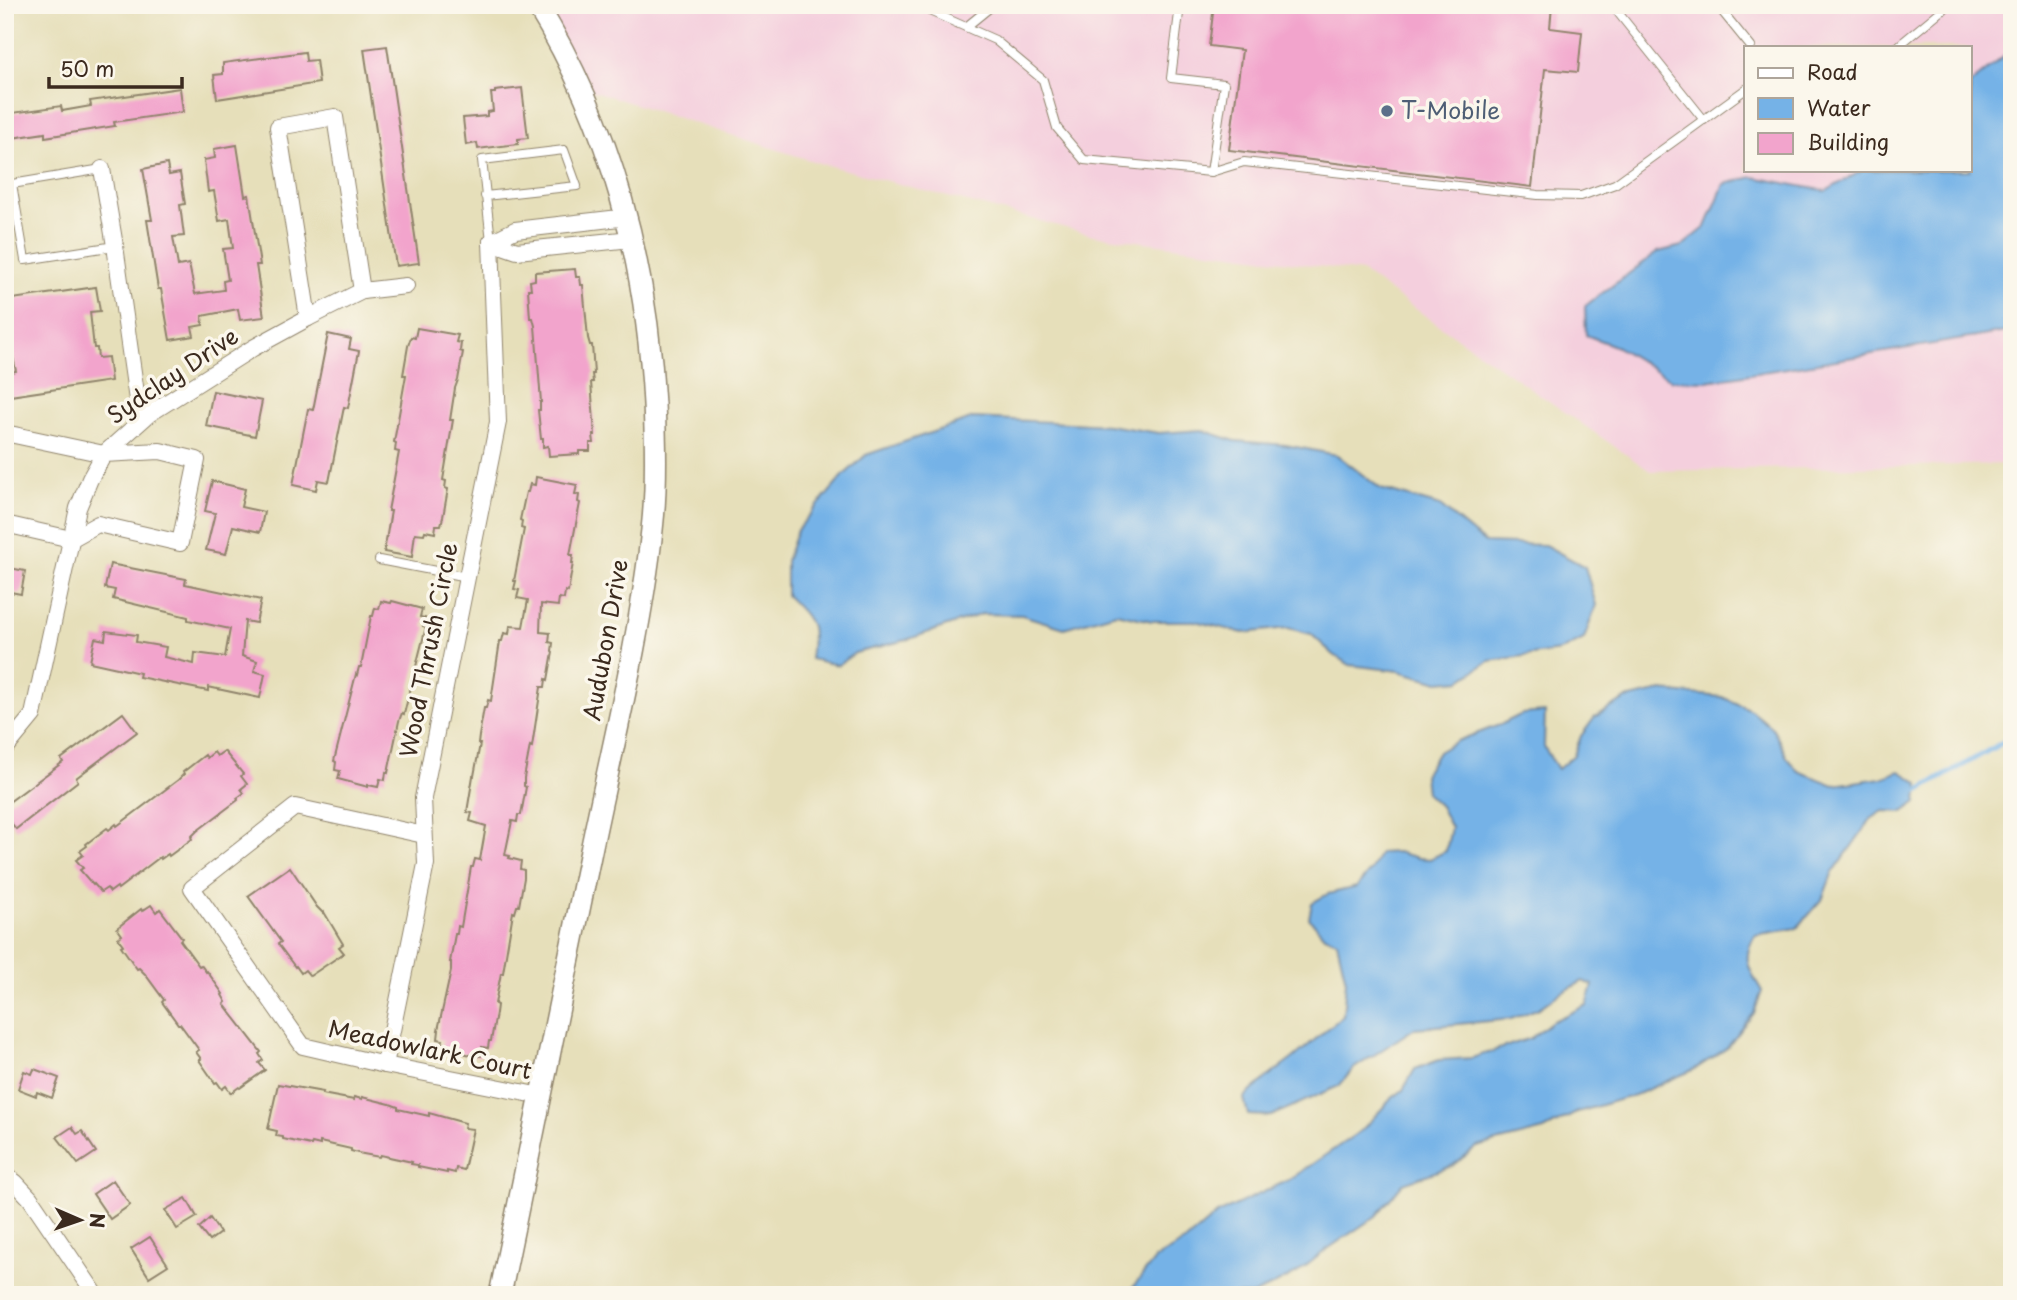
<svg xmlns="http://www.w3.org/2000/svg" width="2017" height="1300" viewBox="0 0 2017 1300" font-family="'Playpen Sans',sans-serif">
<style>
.built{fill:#f4cfdd;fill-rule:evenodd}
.water{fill:#75b2e7;stroke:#586e82;stroke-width:2}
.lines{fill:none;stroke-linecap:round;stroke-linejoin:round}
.stream{stroke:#75b2e7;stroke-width:5}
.building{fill:#f2a4cc}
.lane-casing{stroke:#90846c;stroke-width:10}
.street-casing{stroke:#90846c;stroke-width:18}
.secondary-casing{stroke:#90846c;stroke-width:24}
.lane{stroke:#fff;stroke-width:8}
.street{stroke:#fff;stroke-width:16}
.secondary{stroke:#fff;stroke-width:21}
.service-dot{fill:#5c6f8a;stroke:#fbf7ec;stroke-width:2.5}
.labels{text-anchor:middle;stroke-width:7;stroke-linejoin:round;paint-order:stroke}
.service-label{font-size:23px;fill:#4e5e75;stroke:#fbf7ec;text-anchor:start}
.street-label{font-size:23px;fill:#3b2a1e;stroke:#fbf7ec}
</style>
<rect width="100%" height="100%" fill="#fbf7ec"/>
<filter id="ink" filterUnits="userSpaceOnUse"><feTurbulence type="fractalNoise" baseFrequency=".0143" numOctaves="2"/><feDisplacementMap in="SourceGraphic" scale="14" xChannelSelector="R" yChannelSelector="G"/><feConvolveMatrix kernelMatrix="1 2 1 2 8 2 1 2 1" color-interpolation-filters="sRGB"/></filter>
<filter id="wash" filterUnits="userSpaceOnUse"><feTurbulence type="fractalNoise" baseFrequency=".00686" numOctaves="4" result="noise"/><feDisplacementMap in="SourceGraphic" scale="28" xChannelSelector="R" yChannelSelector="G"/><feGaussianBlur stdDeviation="1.57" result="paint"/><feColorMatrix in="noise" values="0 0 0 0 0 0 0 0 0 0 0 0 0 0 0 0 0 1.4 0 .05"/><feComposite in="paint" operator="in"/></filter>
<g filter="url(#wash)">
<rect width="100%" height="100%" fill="#e6dfba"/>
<path class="built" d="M537,5H2012V464L1650,471L1362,272L1093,235L819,163L581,87ZM1746,47H1970V170H1746Z"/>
<g class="water">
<path d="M2012,50V331L1707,381L1672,380L1617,347L1586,335L1585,306L1658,252L1682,246L1706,227L1724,184L1753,177L1826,191L1863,170H1970V84Z"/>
<path d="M974,418L1108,425L1159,433L1202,430L1235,441L1286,445L1337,455L1381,489L1440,506L1485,543L1545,545L1585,567L1596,605L1584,639L1560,651L1489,661L1461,680L1439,682L1399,671L1350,665L1334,655L1311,634L1288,628L1243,633L1195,621H1152L1116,613L1064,628L1022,615L982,614L906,640L855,653L838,665L810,659C815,621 812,622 786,595V561L797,530L844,475L866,455Z"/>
<path d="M1661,691L1722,697L1751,710L1773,729L1787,757L1798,771L1834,785L1881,778L1900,771L1919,783L1917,802L1903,812L1883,811L1871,819L1832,874L1822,900L1797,928L1755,935C1741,958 1749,970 1762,991L1754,1013L1727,1048L1695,1069L1635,1095L1578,1112L1544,1130L1477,1147L1452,1166L1403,1183L1376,1216L1326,1250L1297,1273L1268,1288L1252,1295H1127L1155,1259L1186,1241L1217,1214L1289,1180L1362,1130L1391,1099L1403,1090L1415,1069L1439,1060L1472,1058L1531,1038L1551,1022L1587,1005L1593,985L1583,981L1559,994L1539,1008L1511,1019L1415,1028L1353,1069L1339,1086L1271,1116L1248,1115L1244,1098C1259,1083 1275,1072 1292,1059C1309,1045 1326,1030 1343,1016L1346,981L1337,941L1324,936L1309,918L1312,903L1328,894L1357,887L1371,870L1380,853L1397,852L1418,858L1430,859L1446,851L1451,828L1440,806L1426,793L1424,775L1438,752L1457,741L1502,724L1522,714L1545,712L1544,747L1558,769L1574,755L1581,736L1595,717L1626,699Z"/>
</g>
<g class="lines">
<path class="stream" d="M1918,791L2012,737"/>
</g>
<g id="blocks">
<g class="building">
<path d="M1214,5H1552L1550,28L1582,32L1578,72L1545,69L1532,187L1229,150L1242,50L1209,46Z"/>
<path d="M387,46L419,263L396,266L364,49Z"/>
<path d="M305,52L306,61L316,60L319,83L217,99L214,75L223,74V63Z"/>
<path d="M180,88L183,112L114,122L115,126L45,137V133L5,139V114L61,106L62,111L91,106L90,101Z"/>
<path d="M522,88L528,138L518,139V144L478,149L477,143L466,145L463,118L487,116V112L493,111L491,93H495V91Z"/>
<path d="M237,145L245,196L249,195L260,265H256L264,317L240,320L238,309L202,316L203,325L192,327L194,336L170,340L161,289H158L147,220H152L143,169L167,164L169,175L180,173L185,204L180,205L184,236L173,237L178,266L189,264L195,294L224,290L223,281L228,280L223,249L233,248L229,219L219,221L214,191L208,192L204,160L215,158L214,149Z"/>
<path d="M575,269L576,277H580L581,285H583L588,338L590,345H592L594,374H592L593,382H591L595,435H593L594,443H590V451H579V454L549,456L548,446L543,447V439H541L538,410H540V402H541L535,326L533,318H530L528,289H531L530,281L535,280V272Z"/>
<path d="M96,287L100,311L90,312L94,348H97L98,358L108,357L111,381L10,396L6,373L16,371L5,321V300Z"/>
<path d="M417,328L458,335L456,342L461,343L460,351L463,352L458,380L455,388L450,420H453L443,480L446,481L445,488L448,489L443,517L441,525H436L435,533L425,531L424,534L415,533L412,557L384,552L391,511H388L399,452L395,451L396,443L394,442L406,375H403L408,346L411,337L415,338Z"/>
<path d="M328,334L351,339L349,349L359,351L348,408L344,407L329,482L318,480L316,490L293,485L308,409L313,410Z"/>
<path d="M213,391L262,401L255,436L206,426Z"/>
<path d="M536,477L577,485L575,494L579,495L578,502L580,503L570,555H573L572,563H573L568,592L565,591L564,599L559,598L558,606L541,604L540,632L550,633L549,642L553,643L552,651L553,652L548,680L546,679L545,687H541L532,747L530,746L524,778V786L526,787L521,815H518L517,822L512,821L505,855L510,856L509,858L521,861L520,869L524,870V878L519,906H517L515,913L513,912L503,973H501L495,1004L497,1005L496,1013L491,1041H489L488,1048L482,1047L481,1056L471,1055L441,1048L443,1040L438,1039L439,1030H438L451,971V962H450L455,934H457L458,926L461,927L471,867H473L475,859L480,860L486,826L470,821L472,813L467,812L473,776H474L480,744H478L479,736L484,708H486L488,700L491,701L500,641H502L504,633L509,634L510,626L523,627L528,600L517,598L519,590L514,589L516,581H514L524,529L521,528L522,521L520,520L526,492H528L530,484L535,485Z"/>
<path d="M212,481L245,489L241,507L264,512L260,532L233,526L226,554L206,550L215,513L205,511Z"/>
<path d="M110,564L186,579L185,584L261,600L256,623L245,621L242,656L257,661L254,671L265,674L260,698L208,687V691L139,677L140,673L90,662L95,638L105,640L106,631L137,635L136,642L166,647L164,657L194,664L195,653L225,657L230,629L188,620V617L113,599L115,590L105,588Z"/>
<path d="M5,567L25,571L21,594L5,591Z"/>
<path d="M381,601L391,603L392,601L422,609L420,617L425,618L423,626L426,627L404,714L402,713L399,721L388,773L386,772L385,780L380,779L378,787L368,785V787L338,779L340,771L335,770L336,762L334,761L356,674L357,675L359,667H361L371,616H373L375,608L379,609Z"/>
<path d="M123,713L137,732L76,778L78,781L16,829L5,815V805L63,762L61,759Z"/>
<path d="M224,751L243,774L241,776L247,784L241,789L244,793L237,798L238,800L197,831L191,837L192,839L169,856L168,854L161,859L160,857L118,889L117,887L110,892L107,888L101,892L94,884L93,885L80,870L83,868L76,860L83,855L80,851L87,846L86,844L107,828L109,830L116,824L117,826L178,780L184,774L183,772L205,755L207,758L214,752L217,756Z"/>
<path d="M290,867L317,907L323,913L324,912L343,944L339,947L344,953L310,976L305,970L301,973L296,966L295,967L278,944L281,942L248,896Z"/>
<path d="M151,905L156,912L160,909L182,938L180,940L199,966L201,965L206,972L207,971L223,994L222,995L226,1002L224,1004L261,1052L259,1054L263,1060L259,1063L265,1070L240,1088L239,1087L231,1093L226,1086L222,1089L217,1082L215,1083L199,1060L201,1059L196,1052L199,1050L180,1024H178L162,1002L164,1000L145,974L139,968L137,969L121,946L123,945L118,938L122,935L117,928L141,909L142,911Z"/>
<path d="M34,1069L59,1078L52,1098L37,1092L36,1096L18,1089L24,1071L32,1074Z"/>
<path d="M278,1084L323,1092L322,1094L354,1100V1097L362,1099V1097L390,1104L398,1107V1109L429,1116V1113L465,1123L464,1128L473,1129L464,1170L456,1168L455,1173L447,1171V1173L418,1167V1165L411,1164L412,1162L380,1155L379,1157L358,1153L351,1151V1149L320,1142V1145L312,1143L311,1145L283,1139V1137L276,1136L277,1131L268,1129Z"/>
<path d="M72,1127L77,1134L82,1131L96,1152L78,1164L57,1137Z"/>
<path d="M113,1180L130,1205L110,1219L93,1194Z"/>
<path d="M186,1198L197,1217L177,1229L165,1210Z"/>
<path d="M210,1218L220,1233L209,1241L199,1228Z"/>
<path d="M150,1237L168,1265L149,1277L131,1249Z"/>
</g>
</g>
</g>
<g filter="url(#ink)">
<use href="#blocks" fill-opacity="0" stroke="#90846c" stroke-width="2"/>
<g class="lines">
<defs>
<g id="lane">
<path d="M916,5L995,40L1043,80L1057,128L1084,160L1211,172L1224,84L1171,78L1180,5"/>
<path d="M1612,5L1704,120"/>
<path d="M1717,5L1751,47"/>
<path d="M966,27L993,5"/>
<path d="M1897,47L1948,5"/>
<path d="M102,169L12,184L25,260L115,246"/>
<path d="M1211,172L1244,162L1538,195L1581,196L1615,184L1746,89"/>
<path d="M485,196L577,186L564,150L482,160L491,241"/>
<path d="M379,560L467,577"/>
</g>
<g id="street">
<path d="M102,169L115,246L140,421"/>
<path d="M491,242L517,251L631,239"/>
<path d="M491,242L515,230L628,217"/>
<path d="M308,318L278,127L335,117L362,291"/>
<path d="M5,433L104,454L160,451L197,460L180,543L98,524L71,539L5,524"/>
<path d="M5,749L33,715L78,508L90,479L104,454L149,414L253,348L308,318L362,291L406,286"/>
<path d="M424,835L295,807L192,888L303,1046L385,1065L541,1096"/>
<path d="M385,1065L426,864L423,798L498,422L491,242"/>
<path d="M5,1176L15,1182L30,1198L96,1295"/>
</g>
<path id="secondary" d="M500,1295C531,1147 561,999 591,851C613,744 640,638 652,530C657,488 656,445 654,404C647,263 611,125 537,5"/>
</defs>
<use href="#lane" class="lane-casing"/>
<use href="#street" class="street-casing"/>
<use href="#secondary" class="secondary-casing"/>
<use href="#lane" class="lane"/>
<use href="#street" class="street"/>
<use href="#secondary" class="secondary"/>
</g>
</g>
<circle class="service-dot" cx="1387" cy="111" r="7"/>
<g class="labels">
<g class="service-label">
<text x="1401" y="119">T-Mobile</text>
</g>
<g class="street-label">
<text transform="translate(173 376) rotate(-34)" y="8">Sydclay Drive</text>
<text transform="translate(606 640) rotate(-80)" y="8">Audubon Drive</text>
<text transform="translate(429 650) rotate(-79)" y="8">Wood Thrush Circle</text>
<text transform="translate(430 1050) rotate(12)" y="8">Meadowlark Court</text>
</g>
</g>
<rect width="2017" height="1300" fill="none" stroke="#fbf7ec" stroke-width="28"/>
<rect x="1744" y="46" width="228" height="126" fill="#fbf7ec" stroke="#aea59a" stroke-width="2"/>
<rect x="1758" y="68" width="35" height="10" fill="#ffffff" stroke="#aea59a" stroke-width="2"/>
<text x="1807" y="80" font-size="21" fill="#3b2a1e">Road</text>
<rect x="1758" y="98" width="35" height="21" fill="#75b2e7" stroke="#aea59a" stroke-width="2"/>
<text x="1807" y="116" font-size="21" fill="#3b2a1e">Water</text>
<rect x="1758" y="133" width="35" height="21" fill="#f2a4cc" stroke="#aea59a" stroke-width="2"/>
<text x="1807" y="150" font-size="21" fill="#3b2a1e">Building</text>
<g transform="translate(80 1220) rotate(92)" stroke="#fbf7ec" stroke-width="5" paint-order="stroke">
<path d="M0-5L12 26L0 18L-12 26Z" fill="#3b2a1e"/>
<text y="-10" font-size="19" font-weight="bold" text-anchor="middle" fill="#3b2a1e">N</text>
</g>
<path d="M49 77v10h133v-10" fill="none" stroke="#3b2a1e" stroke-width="3.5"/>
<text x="60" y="77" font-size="21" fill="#3b2a1e" stroke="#fbf7ec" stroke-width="5" paint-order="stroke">50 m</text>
</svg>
